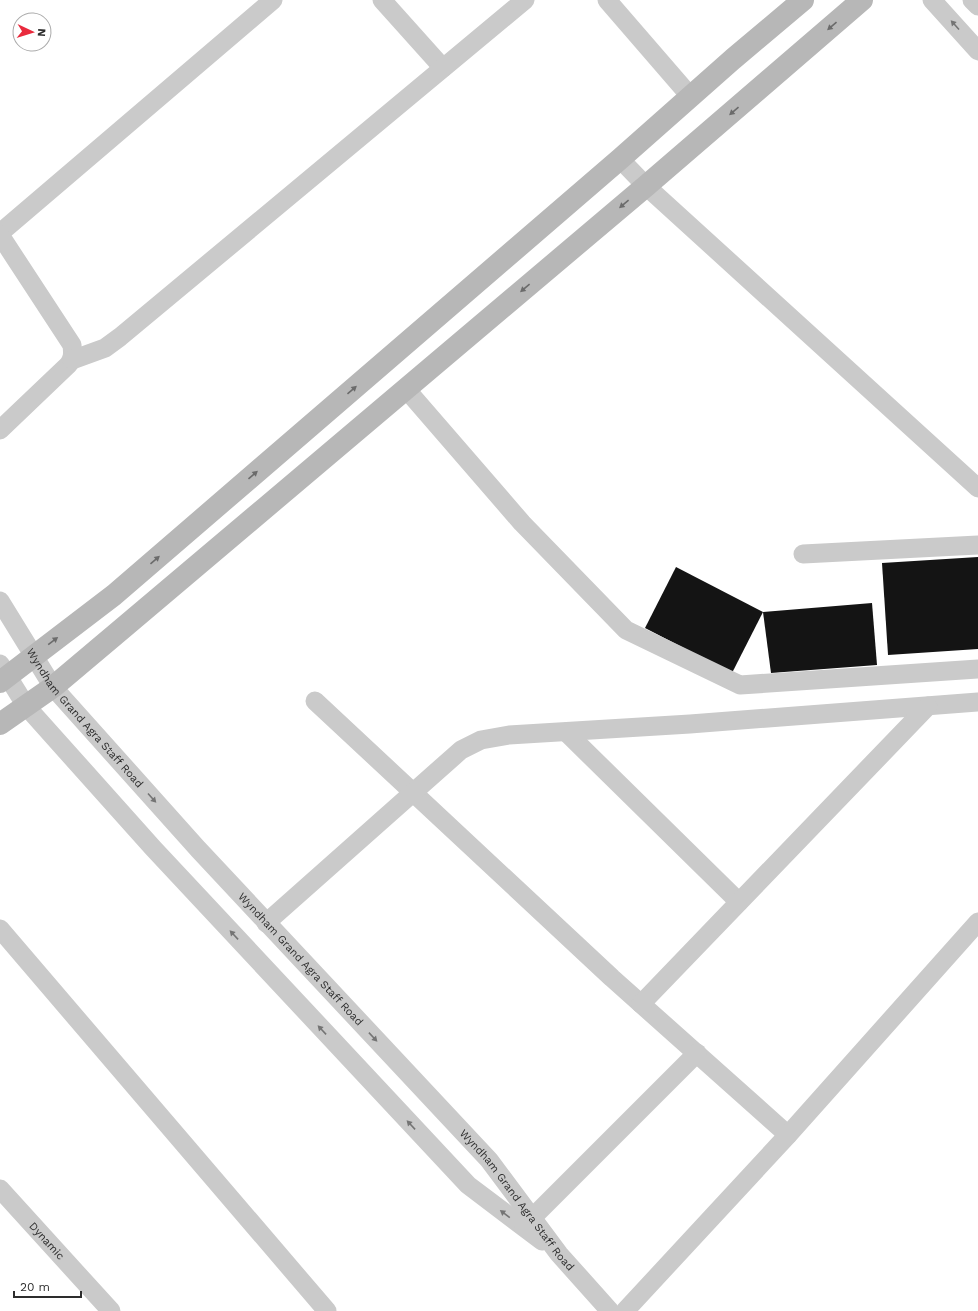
<svg xmlns="http://www.w3.org/2000/svg" width="978" height="1311" viewBox="0 0 978 1311" font-family="'Work Sans',sans-serif">
<style>
.building{fill:#141414}
.lines{fill:none;stroke-linecap:round;stroke-linejoin:round}
.street{stroke:#cacaca;stroke-width:19}
.secondary{stroke:#b7b7b7;stroke-width:22}
.oneway{fill:#747474}
.oneway2{fill:#6b6b6b}
.labels{text-anchor:middle;stroke-width:4;stroke-linejoin:round;paint-order:stroke}
.street-label{font-size:11px;fill:#2d2d2d;stroke:#fff}
</style>
<rect width="100%" height="100%" fill="#fff"/>
<g class="building">
<path d="M978,557V649L888,655L882,563Z"/>
<path d="M676,567L763,612L732,673L645,628Z"/>
<path d="M872,603L877,665L771,673L763,612Z"/>
</g>
<g class="lines">
<g class="street">
<path d="M382,0L443,68"/>
<path d="M607,0L690,96"/>
<path d="M932,0L978,51"/>
<path d="M972,0L978,6"/>
<path d="M620,159L646,186L978,488"/>
<path d="M0,233L273,0"/>
<path d="M0,235L72,345C73,354 73,359 68,365L0,430"/>
<path d="M72,360L105,348L120,337L525,0"/>
<path d="M406,389L522,523L626,630L740,685L978,669"/>
<path d="M803,554L978,545"/>
<path id="s1" d="M0,601L53,687L198,849L489,1160L559,1254L610,1311"/>
<path d="M0,664L26,706L153,848L468,1185L542,1241"/>
<path d="M315,701L612,978L788,1135"/>
<path d="M566,732L739,902"/>
<path d="M266,923L461,750L481,740L509,735L690,724L978,702"/>
<path d="M0,929L327,1311"/>
<path d="M641,1004L928,706"/>
<path id="s2" d="M0,1189L111,1311"/>
<path d="M524,1226L697,1053"/>
<path d="M625,1311L788,1135L978,922"/>
</g>
<g class="secondary">
<path d="M0,682L114,595L620,159L733,59L803,0"/>
<path d="M0,724L53,687L123,628L646,186L862,0"/>
</g>
</g>
<defs><path id="oneway-solid" d="M-6-.8H1V-3.2L6.5 0L1 3.2V.8H-6Z"/></defs>
<g class="oneway">
<use href="#oneway-solid" transform="translate(955 25) rotate(-132)"/>
<use href="#oneway-solid" transform="translate(152 798) rotate(48)"/>
<use href="#oneway-solid" transform="translate(234 935) rotate(-133)"/>
<use href="#oneway-solid" transform="translate(322 1030) rotate(-133)"/>
<use href="#oneway-solid" transform="translate(373 1037) rotate(47)"/>
<use href="#oneway-solid" transform="translate(411 1125) rotate(-133)"/>
<use href="#oneway-solid" transform="translate(505 1214) rotate(-143)"/>
</g>
<g class="oneway2">
<use href="#oneway-solid" transform="translate(832 26) rotate(139)"/>
<use href="#oneway-solid" transform="translate(734 111) rotate(139)"/>
<use href="#oneway-solid" transform="translate(624 204) rotate(140)"/>
<use href="#oneway-solid" transform="translate(525 288) rotate(140)"/>
<use href="#oneway-solid" transform="translate(352 390) rotate(-41)"/>
<use href="#oneway-solid" transform="translate(253 475) rotate(-41)"/>
<use href="#oneway-solid" transform="translate(155 560) rotate(-41)"/>
<use href="#oneway-solid" transform="translate(53 641) rotate(-37)"/>
</g>
<g class="labels">
<g class="street-label">
<text dy="4" stroke="none"><textPath href="#s1" startOffset="145">Wyndham Grand Agra Staff Road</textPath></text>
<text dy="4" stroke="none"><textPath href="#s1" startOffset="469">Wyndham Grand Agra Staff Road</textPath></text>
<text dy="4" stroke="none"><textPath href="#s1" startOffset="793">Wyndham Grand Agra Staff Road</textPath></text>
<text dy="4" stroke="none"><textPath href="#s2" startOffset="70">Dynamic</textPath></text>
</g>
</g>
<g transform="translate(32 32) rotate(94)"><circle r="19" fill="#ffffff" stroke="#ababab"/>
<path d="M0-3L7 15L0 10L-7 15Z" fill="#e92a3d"/>
<text y="-6" font-size="11" font-weight="bold" text-anchor="middle" fill="#2d2d2d">N</text>
</g>
<path d="M14 1291v6h67v-6" fill="none" stroke="#2d2d2d" stroke-width="2"/>
<text x="20" y="1291" font-size="12" fill="#2d2d2d" stroke="#ffffff" stroke-width="3" paint-order="stroke">20 m</text>
</svg>
